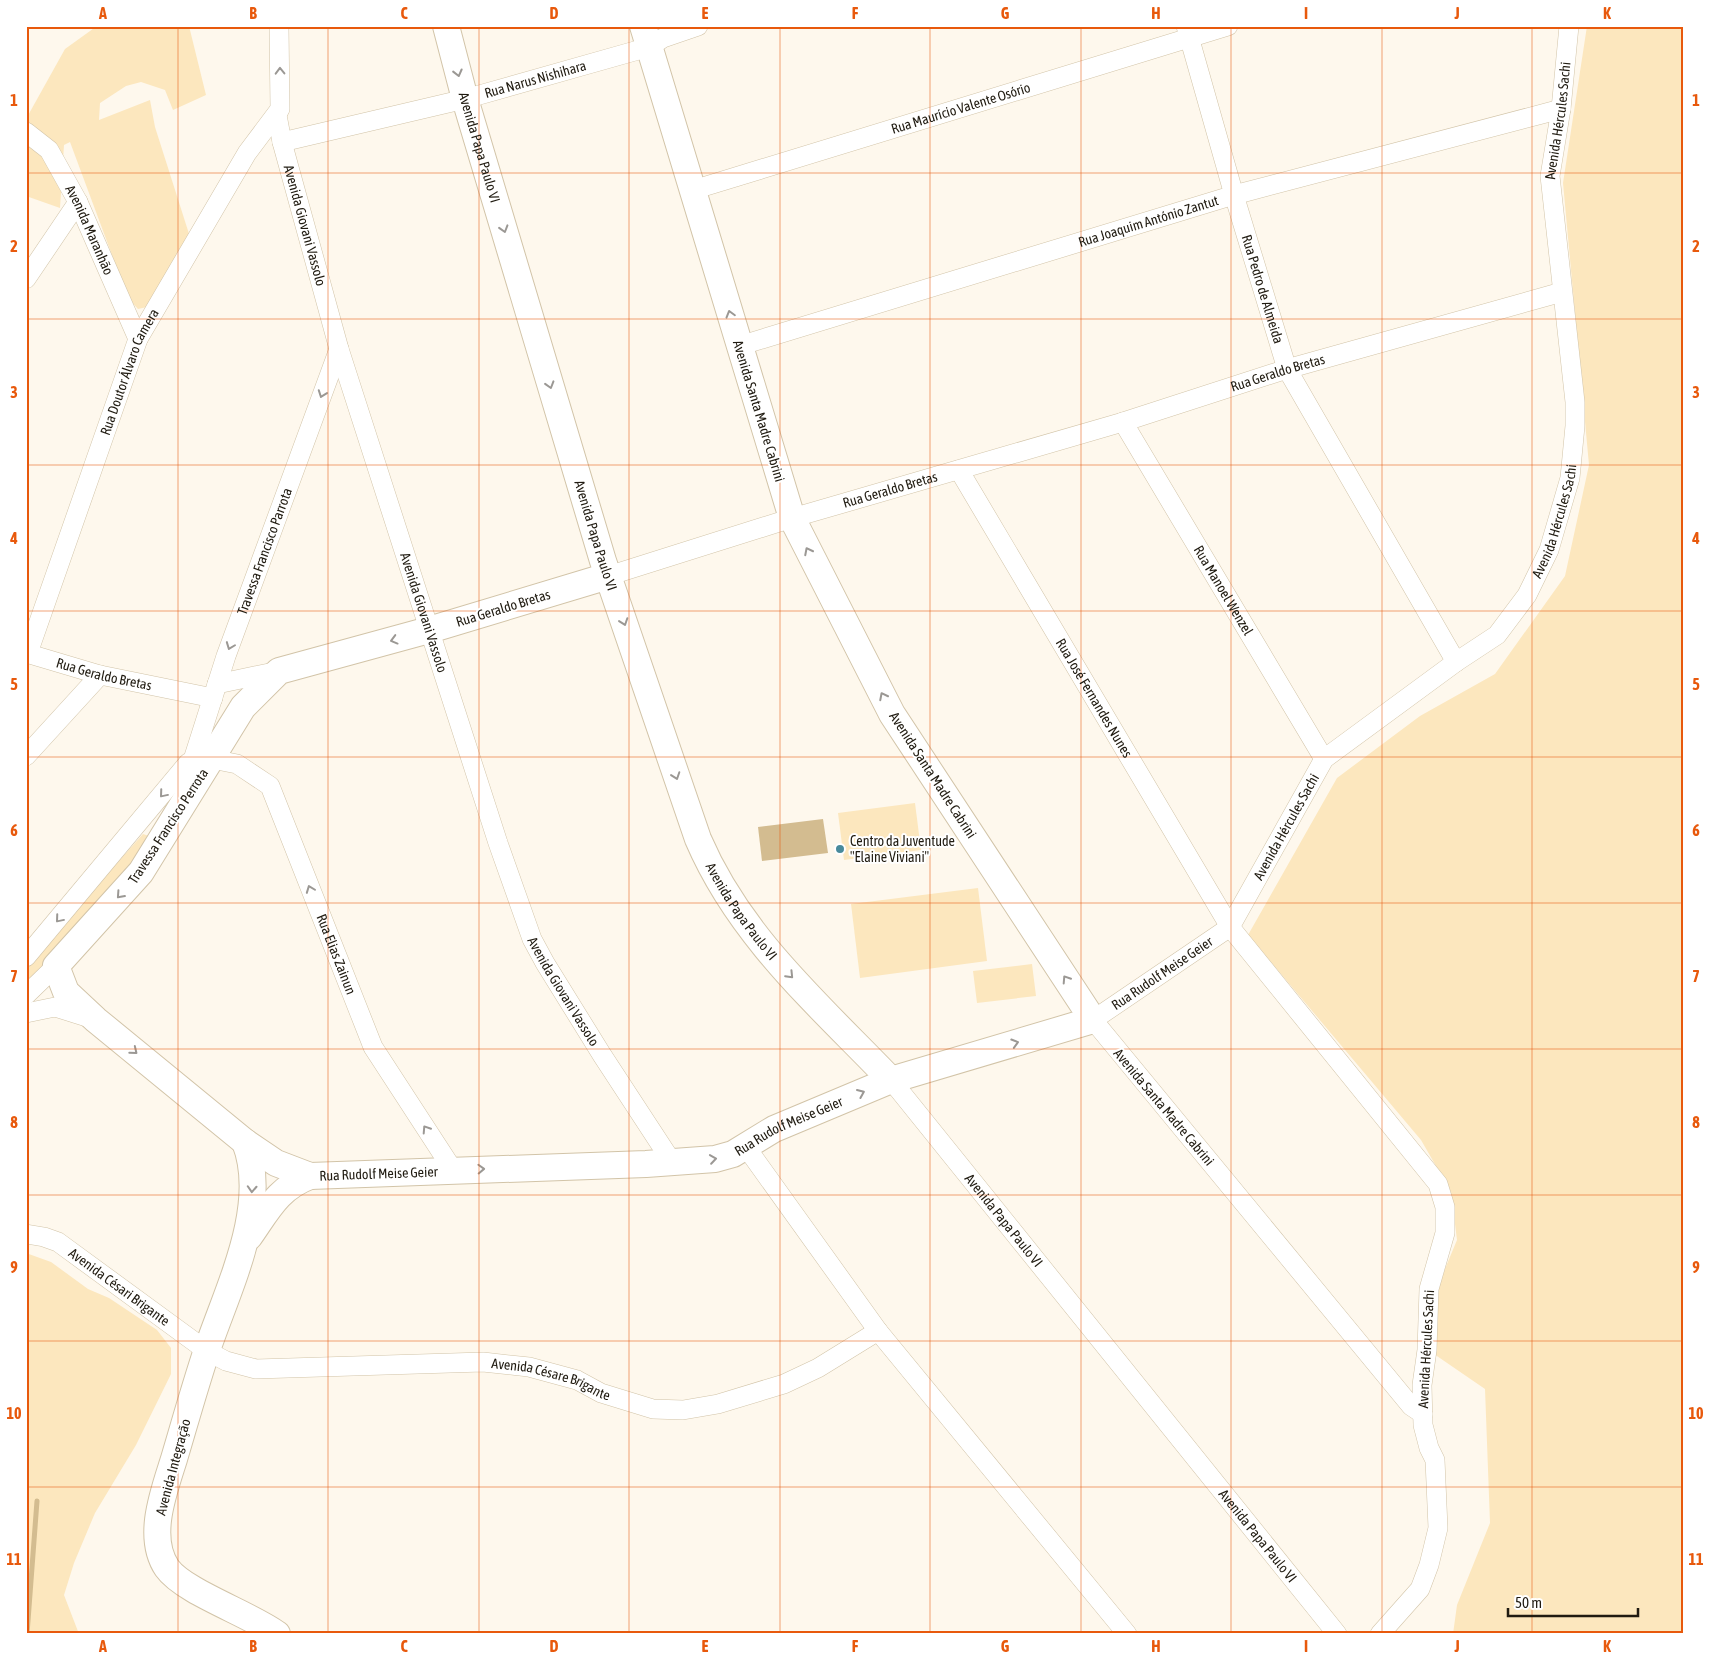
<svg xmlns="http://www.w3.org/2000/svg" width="1710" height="1660" viewBox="0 0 1710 1660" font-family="'Asap Condensed',sans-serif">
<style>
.green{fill:#fce7be}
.water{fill:#d3bc90}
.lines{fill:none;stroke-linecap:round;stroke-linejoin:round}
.stream{stroke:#d3bc90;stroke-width:5}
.street-casing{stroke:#d2c4a8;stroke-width:20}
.secondary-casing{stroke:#d2c4a8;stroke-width:28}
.street{stroke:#fff;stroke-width:19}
.secondary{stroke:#fff;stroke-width:26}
.oneway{stroke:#9b9894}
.grid{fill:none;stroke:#e8590c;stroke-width:1;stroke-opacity:0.55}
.poi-dot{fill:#488a9b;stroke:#fff;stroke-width:2}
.labels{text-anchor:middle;stroke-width:4;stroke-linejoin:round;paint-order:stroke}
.street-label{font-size:14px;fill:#201b11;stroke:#fff}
.poi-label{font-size:14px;fill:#201b11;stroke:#fff;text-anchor:start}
.neatline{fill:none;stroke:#e8590c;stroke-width:2}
.grid-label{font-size:16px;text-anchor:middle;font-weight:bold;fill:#e8590c}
</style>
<rect width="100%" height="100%" fill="#fef8ed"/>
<g class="green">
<path d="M97,26H189L206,95L173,110L165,90L141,82L126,86L100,103L99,120L150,100L155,127L190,237L147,307L138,309L128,298L70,142L64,145L60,208L26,196V150L31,145L26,133V119L65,49Z"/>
<path d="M1587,26H1684V1634H1453L1457,1605L1490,1523L1485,1389L1434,1354L1437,1288L1457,1240L1451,1192L1421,1140L1248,935L1337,778L1420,716L1495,674L1565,576L1589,465L1563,183Z"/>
<path d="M915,803L921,850L844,860L838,813Z"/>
<path d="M143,834L149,836L151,841L26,986V965Z"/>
<path d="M978,888L987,961L860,978L851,904Z"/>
<path d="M1032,964L1036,996L977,1003L973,971Z"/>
<path d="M26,1253L51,1262L88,1289L109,1298L157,1330L171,1348V1374L136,1445L95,1513L74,1563L64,1595L79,1634H26Z"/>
</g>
<path class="water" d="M823,819L828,853L762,861L758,827Z"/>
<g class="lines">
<path class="stream" d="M27,1634L37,1501"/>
<defs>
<g id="street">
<path id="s1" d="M1186,26L1234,195L1287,369L1456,662"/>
<path id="s2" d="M277,115L282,142L339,349L498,843L532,939L545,963L602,1055L672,1162"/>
<path id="s3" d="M26,132L49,150L78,202L138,339"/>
<path id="s4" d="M282,142L465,99L649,47L663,38L698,26"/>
<path id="s5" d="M693,190L1228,26"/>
<path d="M26,279L78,202"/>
<path id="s6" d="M739,346L1234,195L1561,109"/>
<path id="s7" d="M1123,422L1324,759"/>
<path id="s8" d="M959,470L1230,927L1438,1184L1445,1207V1233L1429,1289L1427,1350L1422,1385L1423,1425L1429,1448L1435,1460L1438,1528L1429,1565L1420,1589L1380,1634"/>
<path id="s9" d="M608,576L792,518L1123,422L1287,369L1562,292"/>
<path id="s10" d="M26,653L100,675L213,698"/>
<path id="s11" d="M28,653L138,339L247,153L280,109L279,26"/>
<path d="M217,684L279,671"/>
<path d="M26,756L100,675"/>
<path id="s12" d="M212,759L237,764L270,786L373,1047L453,1170"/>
<path id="s13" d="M184,788L226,656L339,349"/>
<path d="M26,957L188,763"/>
<path d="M26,995L56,966"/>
<path d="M26,1013L55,1007L93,1019"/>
<path id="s14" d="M891,1080L1337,1634"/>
<path d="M746,1147L878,1331L1127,1634"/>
<path id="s15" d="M26,1234L44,1237L58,1242L207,1351L226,1361L256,1369L483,1362L529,1367L577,1380L601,1393L653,1409L683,1410L718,1404L784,1384L818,1368L878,1331"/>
<path id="s16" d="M1423,1414L1411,1406L1093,1020L1230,927L1324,759L1456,662L1497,635L1527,595L1549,550L1570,478L1575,426V402L1550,176L1561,109L1569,26"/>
</g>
<g id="secondary">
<path id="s17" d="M446,26L465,99L603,561L698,839C740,937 818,1004 891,1080"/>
<path id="s18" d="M608,576L429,630L279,671L243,707L141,872L56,966L66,992L96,1020L245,1142L276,1163L310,1176L646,1164L715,1159L733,1154L774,1129L891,1080L1093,1020L892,714L792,518L643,26"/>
<path d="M245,1142C270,1206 228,1288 207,1350C195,1386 185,1422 174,1459C164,1491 146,1537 167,1568C184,1592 250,1614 277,1634"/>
<path d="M249,1237C268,1210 278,1188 310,1176"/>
</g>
</defs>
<use href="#street" class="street-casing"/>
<use href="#secondary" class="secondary-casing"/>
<use href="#street" class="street"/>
<use href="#secondary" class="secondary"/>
</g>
<defs><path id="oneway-chevron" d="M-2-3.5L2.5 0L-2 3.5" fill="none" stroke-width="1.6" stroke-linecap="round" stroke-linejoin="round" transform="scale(1.25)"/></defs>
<g class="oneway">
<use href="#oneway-chevron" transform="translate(280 71) rotate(-91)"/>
<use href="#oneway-chevron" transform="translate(458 73) rotate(76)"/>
<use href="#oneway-chevron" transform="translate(504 229) rotate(73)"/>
<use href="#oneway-chevron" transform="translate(730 314) rotate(-106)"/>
<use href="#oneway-chevron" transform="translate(550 385) rotate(73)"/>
<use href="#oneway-chevron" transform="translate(322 394) rotate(110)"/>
<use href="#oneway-chevron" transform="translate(808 551) rotate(-117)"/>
<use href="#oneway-chevron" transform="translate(624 622) rotate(71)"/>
<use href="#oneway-chevron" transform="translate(394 640) rotate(165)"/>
<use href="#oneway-chevron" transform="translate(230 646) rotate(111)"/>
<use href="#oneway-chevron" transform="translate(883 696) rotate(-117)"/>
<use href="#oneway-chevron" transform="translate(676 776) rotate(71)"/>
<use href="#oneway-chevron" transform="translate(163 794) rotate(130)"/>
<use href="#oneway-chevron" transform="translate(310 889) rotate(-111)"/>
<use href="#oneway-chevron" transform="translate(120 895) rotate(132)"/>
<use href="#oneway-chevron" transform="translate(59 919) rotate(130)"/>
<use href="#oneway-chevron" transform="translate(790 975) rotate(46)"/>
<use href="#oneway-chevron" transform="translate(1066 979) rotate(-123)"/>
<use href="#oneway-chevron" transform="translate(1015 1043) rotate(-17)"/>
<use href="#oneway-chevron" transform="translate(134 1051) rotate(39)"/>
<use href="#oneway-chevron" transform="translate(861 1093) rotate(-23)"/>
<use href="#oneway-chevron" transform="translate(426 1129) rotate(-123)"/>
<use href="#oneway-chevron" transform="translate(713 1159) rotate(-8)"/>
<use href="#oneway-chevron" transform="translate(481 1169) rotate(-2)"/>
<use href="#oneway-chevron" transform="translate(252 1189) rotate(93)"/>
</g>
<path class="grid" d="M178,26V1634M328,26V1634M479,26V1634M629,26V1634M780,26V1634M930,26V1634M1081,26V1634M1231,26V1634M1382,26V1634M1532,26V1634M26,173H1684M26,319H1684M26,465H1684M26,611H1684M26,757H1684M26,903H1684M26,1049H1684M26,1195H1684M26,1341H1684M26,1487H1684"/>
<circle class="poi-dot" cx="840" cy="849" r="5"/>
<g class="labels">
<g class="street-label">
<text dy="5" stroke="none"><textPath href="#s4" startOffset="261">Rua Narus Nishihara</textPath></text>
<text dy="5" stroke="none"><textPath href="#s5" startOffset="280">Rua Maurício Valente Osório</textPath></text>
<text dy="5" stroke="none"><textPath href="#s16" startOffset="1620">Avenida Hércules Sachi</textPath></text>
<text dy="5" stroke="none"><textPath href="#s17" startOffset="126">Avenida Papa Paulo VI</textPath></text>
<text dy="5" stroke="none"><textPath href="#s6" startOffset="428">Rua Joaquim António Zantut</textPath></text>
<text dy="5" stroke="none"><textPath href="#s2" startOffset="114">Avenida Giovani Vassolo</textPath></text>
<text dy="5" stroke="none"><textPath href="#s3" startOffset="119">Avenida Maranhão</textPath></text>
<text dy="5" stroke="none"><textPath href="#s1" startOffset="274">Rua Pedro de Almeida</textPath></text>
<text dy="5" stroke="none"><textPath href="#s11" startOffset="299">Rua Doutor Álvaro Camera</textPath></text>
<text dy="5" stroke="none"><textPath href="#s9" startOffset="700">Rua Geraldo Bretas</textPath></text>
<text transform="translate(759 411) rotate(73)" y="5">Avenida Santa Madre Cabrini</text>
<text dy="5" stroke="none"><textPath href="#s9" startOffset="295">Rua Geraldo Bretas</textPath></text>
<text dy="5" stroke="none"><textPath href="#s16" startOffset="1215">Avenida Hércules Sachi</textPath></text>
<text dy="5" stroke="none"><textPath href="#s17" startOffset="531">Avenida Papa Paulo VI</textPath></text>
<text dy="5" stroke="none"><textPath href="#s13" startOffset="250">Travessa Francisco Parrota</textPath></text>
<text dy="5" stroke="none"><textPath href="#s7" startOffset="196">Rua Manoel Wenzel</textPath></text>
<text transform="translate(503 608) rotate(-17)" y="5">Rua Geraldo Bretas</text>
<text dy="5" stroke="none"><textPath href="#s2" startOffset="519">Avenida Giovani Vassolo</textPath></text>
<text dy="5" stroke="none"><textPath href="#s10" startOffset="81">Rua Geraldo Bretas</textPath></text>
<text dy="5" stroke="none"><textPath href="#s8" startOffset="265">Rua José Fernandes Nunes</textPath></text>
<text transform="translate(933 775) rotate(57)" y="5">Avenida Santa Madre Cabrini</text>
<text transform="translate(168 826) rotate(-57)" y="5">Travessa Francisco Perrota</text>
<text dy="5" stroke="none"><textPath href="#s16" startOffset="795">Avenida Hércules Sachi</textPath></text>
<text dy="5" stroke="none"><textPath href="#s17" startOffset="936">Avenida Papa Paulo VI</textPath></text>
<text dy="5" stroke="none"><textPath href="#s12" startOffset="246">Rua Elias Zainun</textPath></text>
<text dy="5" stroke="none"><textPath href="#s16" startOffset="598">Rua Rudolf Meise Geier</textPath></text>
<text dy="5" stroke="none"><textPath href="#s2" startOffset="924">Avenida Giovani Vassolo</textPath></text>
<text transform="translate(1164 1107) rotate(50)" y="5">Avenida Santa Madre Cabrini</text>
<text dy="5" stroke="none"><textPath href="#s18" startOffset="1536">Rua Rudolf Meise Geier</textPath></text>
<text dy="5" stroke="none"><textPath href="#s18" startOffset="1118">Rua Rudolf Meise Geier</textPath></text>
<text dy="5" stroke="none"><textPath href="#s14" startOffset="180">Avenida Papa Paulo VI</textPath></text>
<text dy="5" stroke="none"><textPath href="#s15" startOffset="109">Avenida Césari Brigante</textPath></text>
<text transform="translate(1426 1349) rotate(-87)" y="5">Avenida Hércules Sachi</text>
<text dy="5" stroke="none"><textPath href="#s15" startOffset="568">Avenida Césare Brigante</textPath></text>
<text transform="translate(173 1467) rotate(-75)" y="5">Avenida Integração</text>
<text dy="5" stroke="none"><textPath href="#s14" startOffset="585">Avenida Papa Paulo VI</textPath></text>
</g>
<g class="poi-label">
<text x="850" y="846">Centro da Juventude<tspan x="850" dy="16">"Elaine Viviani"</tspan></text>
</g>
</g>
<rect width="1710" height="1660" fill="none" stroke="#ffffff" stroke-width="55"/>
<path d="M1508 1608v8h130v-8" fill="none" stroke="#201b11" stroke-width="2.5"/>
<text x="1515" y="1608" font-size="15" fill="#201b11" stroke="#ffffff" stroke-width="4" paint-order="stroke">50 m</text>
<rect x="28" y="28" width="1654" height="1604" class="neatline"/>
<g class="grid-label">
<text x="103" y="19">A</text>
<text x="253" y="19">B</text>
<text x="404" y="19">C</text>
<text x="554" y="19">D</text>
<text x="705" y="19">E</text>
<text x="855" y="19">F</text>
<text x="1005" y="19">G</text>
<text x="1156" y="19">H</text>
<text x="1306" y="19">I</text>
<text x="1457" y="19">J</text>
<text x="1607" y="19">K</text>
<text x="14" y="106">1</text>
<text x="1696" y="106">1</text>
<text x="14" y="252">2</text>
<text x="1696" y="252">2</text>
<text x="14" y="398">3</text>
<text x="1696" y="398">3</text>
<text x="14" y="544">4</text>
<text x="1696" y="544">4</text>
<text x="14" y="690">5</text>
<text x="1696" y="690">5</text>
<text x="14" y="836">6</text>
<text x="1696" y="836">6</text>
<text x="14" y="982">7</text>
<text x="1696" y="982">7</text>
<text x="14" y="1128">8</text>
<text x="1696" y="1128">8</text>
<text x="14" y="1273">9</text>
<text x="1696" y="1273">9</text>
<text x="14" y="1419">10</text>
<text x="1696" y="1419">10</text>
<text x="14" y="1565">11</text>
<text x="1696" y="1565">11</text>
<text x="103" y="1652">A</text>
<text x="253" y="1652">B</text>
<text x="404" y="1652">C</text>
<text x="554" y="1652">D</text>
<text x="705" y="1652">E</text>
<text x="855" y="1652">F</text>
<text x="1005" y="1652">G</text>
<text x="1156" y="1652">H</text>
<text x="1306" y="1652">I</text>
<text x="1457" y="1652">J</text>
<text x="1607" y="1652">K</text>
</g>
</svg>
